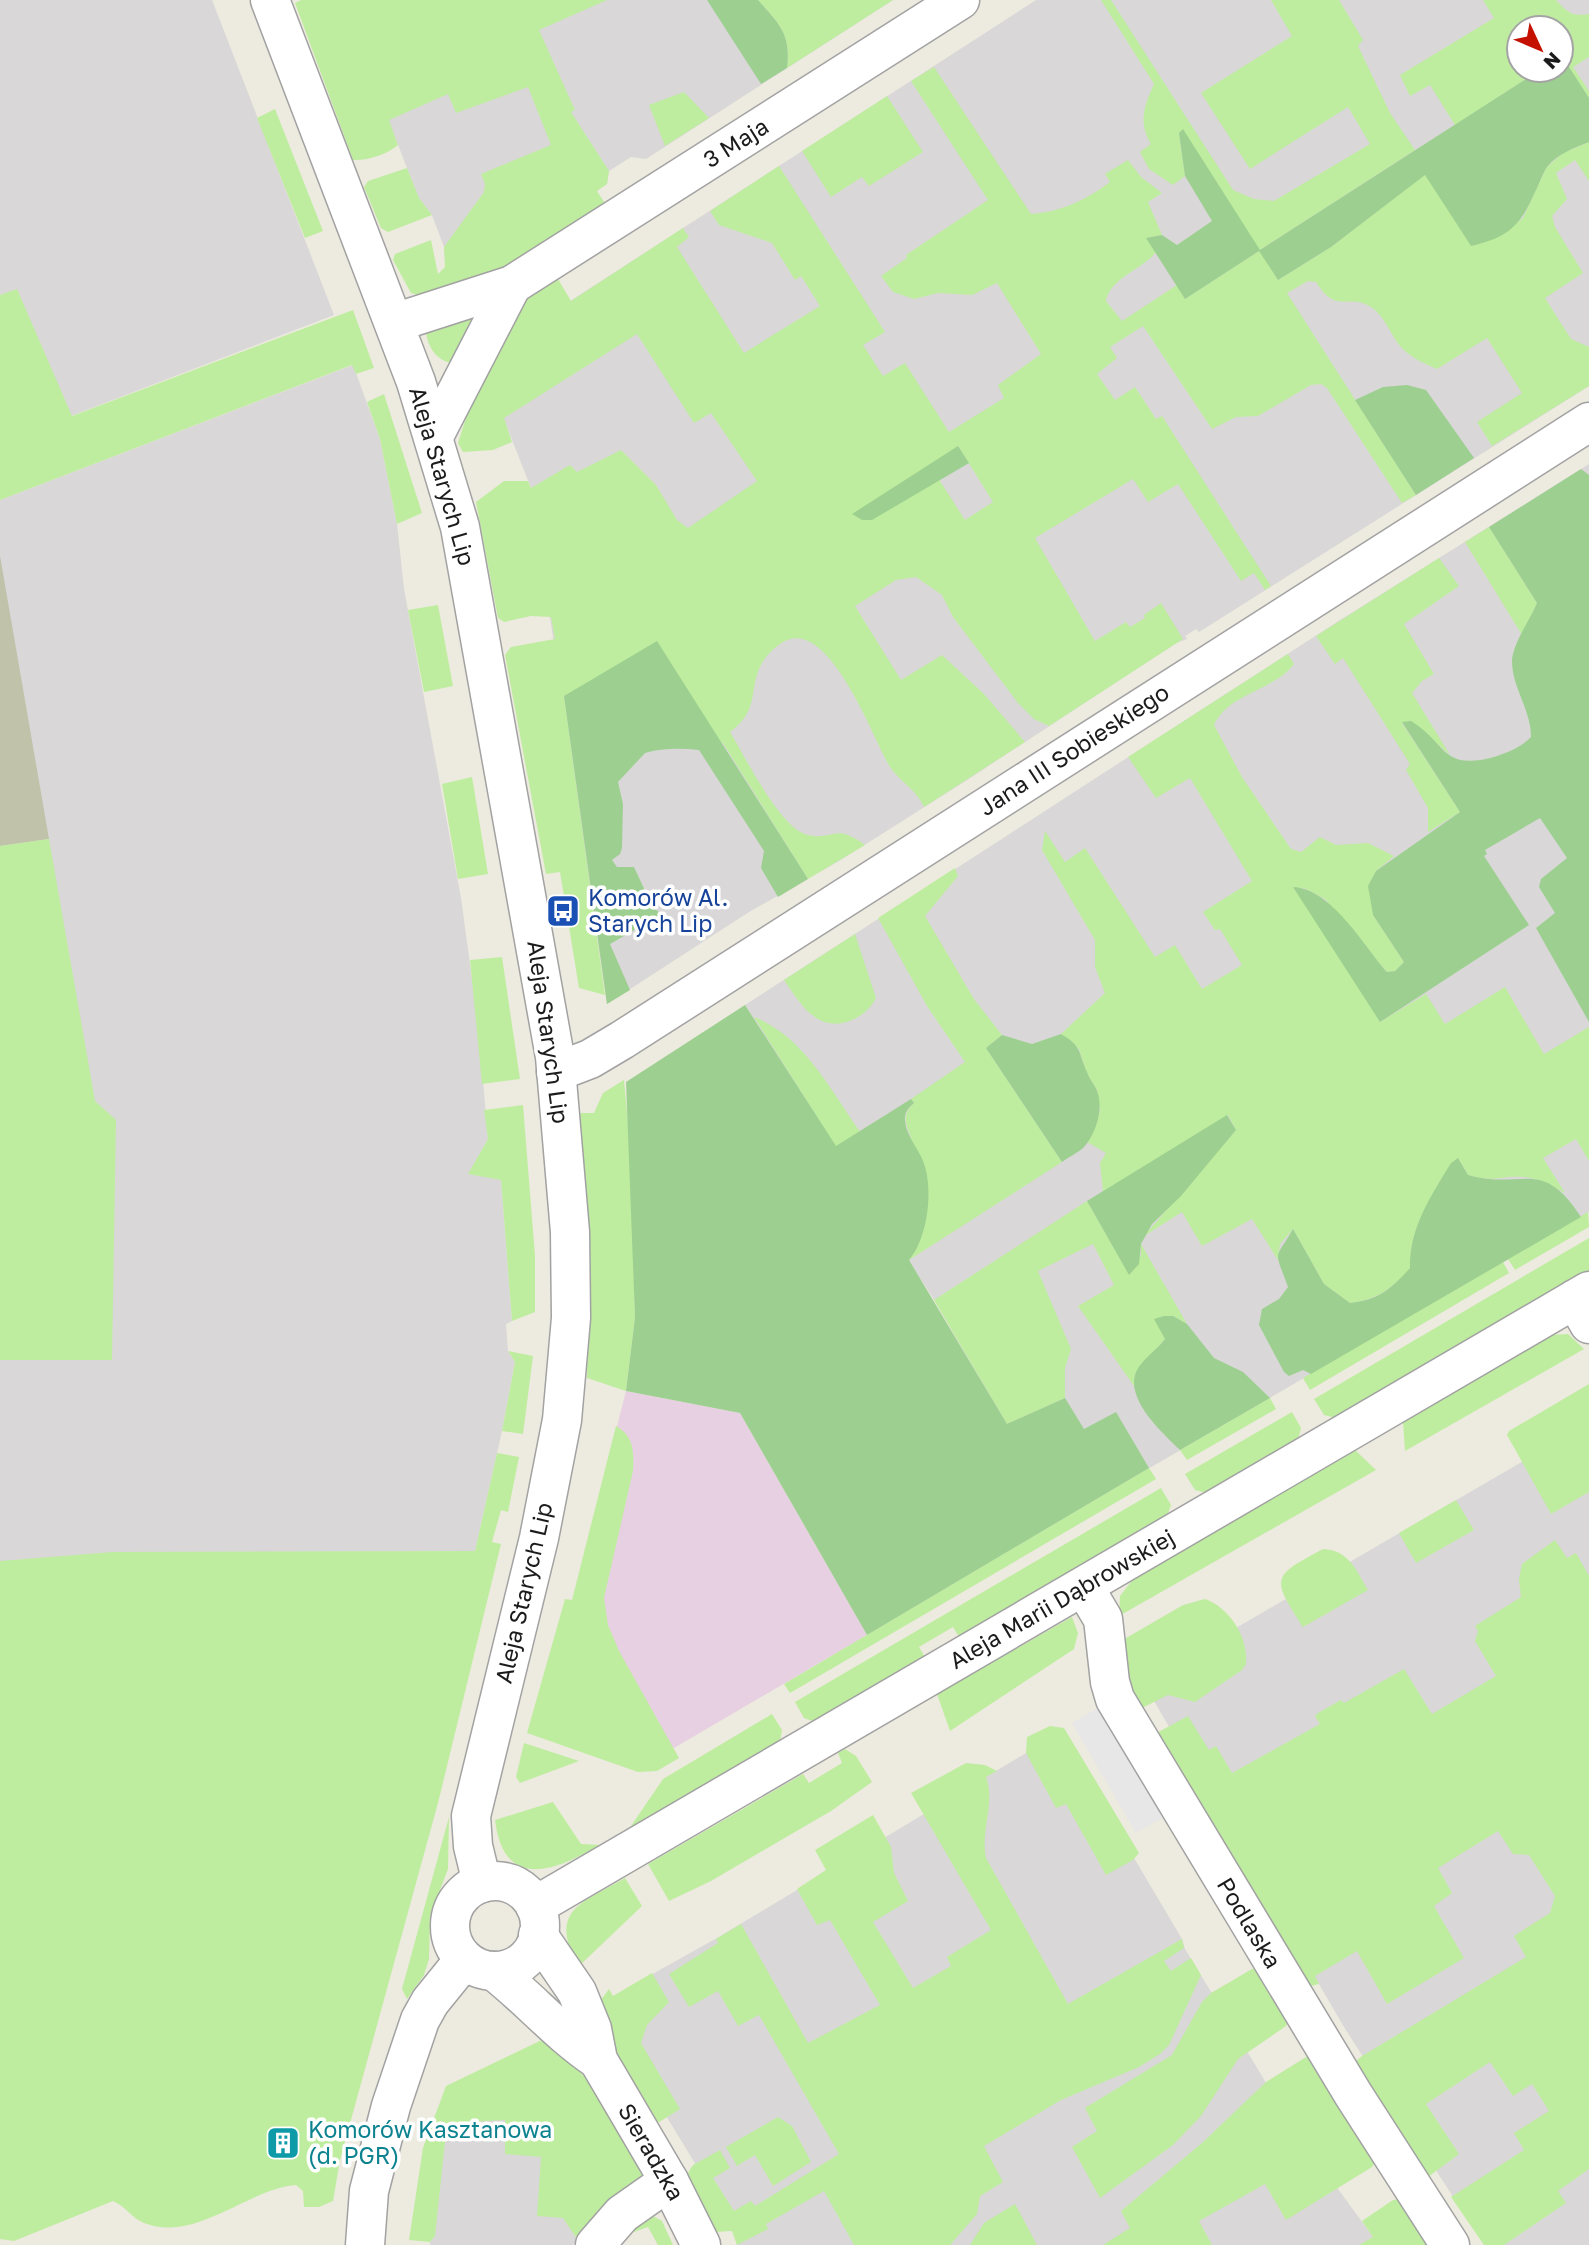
<svg xmlns="http://www.w3.org/2000/svg" width="1589" height="2245" viewBox="0 0 1589 2245" font-family="'Golos Text',sans-serif">
<style>
.residential{fill:#d9d7d7;fill-rule:evenodd}
.industrial{fill:#e7d0e1}
.construction{fill:#c0c2aa}
.grass{fill:#bfed9f;fill-rule:evenodd}
.forest{fill:#9dd090}
.parking{fill:#e7e7e7}
.lines{fill:none;stroke-linecap:round;stroke-linejoin:round}
.minor-casing{stroke:#a2a2a2;stroke-width:41}
.tertiary-casing{stroke:#a2a2a2;stroke-width:41}
.minor{stroke:#fff;stroke-width:38}
.tertiary{stroke:#fff;stroke-width:38}
.labels{text-anchor:middle;stroke-width:7;stroke-linejoin:round;paint-order:stroke}
.street-label{font-size:23px;fill:#1b1b1b;stroke:#fff}
.transit-label{font-size:23px;fill:#164399;stroke:#fff;text-anchor:start}
.culture-label{font-size:23px;fill:#0d838f;stroke:#fff;text-anchor:start}
</style>
<rect width="100%" height="100%" fill="#edeadf"/>
<g class="residential">
<path d="M0,0H212L334,315L71,416L17,290L0,295Z"/>
<path d="M342,0H893L646,159L631,157L609,171L607,184L468,274L446,267L444,247L432,215L419,199Z"/>
<path d="M1036,0H1589V386L1199,632L1196,629L1185,636L1187,639L1176,643L961,784L839,861L749,912L607,1004L531,488L490,384L499,347ZM1519,28H1561V70H1519Z"/>
<path d="M353,365L380,439L397,524L404,589L461,898L478,1023L488,1139L469,1174L501,1179L512,1321L506,1324L508,1351L515,1362L502,1431L475,1551L113,1553L0,2184V500Z"/>
<path d="M1589,464V1212L1062,1519L934,1300L745,1005L1337,622Z"/>
<path d="M1589,1423V2245H1484L1344,2027L1143,1682Z"/>
<path d="M1026,1753L1134,1858L1182,1939L1185,1949L1294,2129L1379,2245H737L729,2219L610,2024L624,1990L717,1938Z"/>
<path d="M508,2105L593,2216L573,2245H430L437,2123H460Z"/>
</g>
<path class="industrial" d="M626,1391L740,1413L867,1635L674,1748L564,1635Z"/>
<path class="construction" d="M0,556L49,839L0,846Z"/>
<g class="grass">
<path d="M301,0H607L539,30L575,110L571,112L609,171L607,184L597,191L606,205L473,285L432,299L411,293L393,260L395,254L431,240L438,274L445,267L444,247L484,192L485,184L481,174L551,145L528,87L456,113L448,94L389,120L398,145C388,154 367,161 353,160L295,3Z"/>
<path d="M758,0H893L787,68C791,34 780,25 758,0Z"/>
<path d="M1101,0H1111L1233,190L1254,199L1274,201L1370,144L1348,107L1250,169L1201,93L1292,36L1271,0H1339L1363,40L1358,46L1390,113L1415,150L1260,250L1278,280L1331,247L1425,174L1471,245L1496,238L1523,218L1546,168L1563,153L1589,142V181L1575,160L1556,173L1567,199L1552,216L1555,227L1583,273L1545,298L1571,339L1589,347V386L1492,446L1477,422L1522,393L1487,338L1437,369C1423,363 1411,358 1400,346C1391,335 1384,315 1371,307C1348,292 1337,316 1316,282L1308,281L1287,293L1416,495L1402,503L1327,388L1321,384L1311,385L1258,416L1236,417L1212,429L1143,326L1110,347L1117,358L1097,374L1115,400L1135,387L1156,419L1162,416L1271,586L1265,590L1254,573L1241,581L1178,484L1148,502L1133,479L1035,538L1095,641L1126,622L1130,627L1145,618L1144,615L1161,603L1183,639L1049,726L1034,719L1018,703L953,617L942,595L916,577L896,580L855,606L901,680L942,655L984,694L1025,742L924,807C917,790 900,782 890,767C874,741 827,609 780,644C738,675 769,704 730,732C745,756 780,829 808,835C834,841 834,822 865,845L808,879L723,743L564,696L605,995L579,988L560,872L546,874L505,655L511,647L555,639L551,617L531,616L504,622L498,618L476,502L504,481H528L531,488L570,465L577,472L621,450L656,485L677,520L688,528L757,481L711,413L694,423L637,334L504,418L512,442L493,450L463,452L458,443L477,383L522,302L558,279L571,301L683,228L689,237L677,247L744,353L820,306L801,276L795,280L772,243L719,225L710,211L779,166L885,332L863,345L883,376L905,363L949,432L1004,398L998,385L1041,354L997,283L972,295L938,293L914,299L893,292L881,276L907,258L906,255L988,200L911,81L934,67L1031,214C1061,212 1086,200 1110,182L1105,174L1128,160L1141,177L1162,193L1148,202L1162,235L1147,238L1156,252C1143,269 1110,278 1106,301L1122,321L1177,285L1185,299L1259,251L1179,133L1185,176L1173,185L1149,169L1140,152L1151,144C1138,122 1144,106 1154,84ZM958,446L993,502L965,520L940,481Z"/>
<path d="M1483,0H1556C1567,12 1572,17 1589,14V57L1573,67L1589,91V98L1561,56V28H1519V70H1540L1455,125L1430,85L1410,96L1400,75L1494,18Z"/>
<path d="M684,92L709,118L665,146L649,105Z"/>
<path d="M887,96L923,152L869,186L862,177L831,197L802,151Z"/>
<path d="M275,109L323,231L305,238L257,118Z"/>
<path d="M407,168L419,198L432,215L388,232L381,228L364,187L368,181Z"/>
<path d="M17,289L72,416L353,310L374,368L356,374L352,365L0,500V295Z"/>
<path d="M483,307L451,363C435,360 426,344 426,329Z"/>
<path d="M384,394L422,513L397,524L380,439L367,402Z"/>
<path d="M1489,527L1537,603L1522,635L1465,542Z"/>
<path d="M1439,558L1459,586L1404,624L1434,674L1422,681L1412,693L1450,755L1411,721L1402,723L1460,812L1428,832V808L1406,770L1410,764L1343,658L1335,664L1316,636Z"/>
<path d="M438,605L453,686L424,692L408,610Z"/>
<path d="M1288,654L1294,664C1274,691 1228,693 1214,725L1242,777L1291,849L1301,852L1320,837L1336,845L1368,843L1394,856L1376,871L1373,915L1404,962L1395,971L1387,972L1325,899L1302,887L1380,1022L1426,994L1445,1024L1505,987L1544,1054L1589,1027V1161L1576,1139L1543,1158L1565,1193C1552,1186 1540,1178 1524,1177C1501,1175 1495,1183 1468,1175L1458,1158C1435,1192 1408,1225 1411,1268C1391,1289 1379,1299 1350,1303L1324,1284L1293,1229L1280,1244L1278,1260L1252,1219L1202,1246L1182,1212L1144,1236L1236,1130L1228,1115L1103,1192L1100,1163L1106,1153L1087,1142L1100,1111L1097,1090L1087,1074L1079,1049L1061,1034L1105,993L1095,967V940L1042,850L1045,831L1065,862L1085,848L1155,957L1175,945L1202,989L1242,965L1220,929L1215,930L1203,912L1252,881L1190,778L1156,798L1128,757Z"/>
<path d="M472,777L488,874L458,879L442,784Z"/>
<path d="M49,839L95,1101L116,1120L112,1360H0V846Z"/>
<path d="M955,868L958,876L925,916L974,999L1002,1035L986,1048L1062,1162L909,1260L911,1137C905,1122 902,1115 914,1103L911,1099L965,1062L927,1006L878,918Z"/>
<path d="M855,934L876,998C870,1009 863,1015 852,1020C818,1034 801,1005 784,980Z"/>
<path d="M502,957L520,1079L482,1084L470,960Z"/>
<path d="M754,1017C804,1036 831,1091 861,1133L836,1147Z"/>
<path d="M624,1080L631,1157L635,1317L626,1391L587,1378L589,1225L580,1113H594L603,1093Z"/>
<path d="M523,1105L535,1256V1312L512,1321L501,1180L468,1174L488,1139L484,1110Z"/>
<path d="M1087,1201L1129,1274L1141,1255V1244L1187,1324L1173,1316L1165,1339L1136,1372L1134,1386L1078,1306L1114,1285L1093,1244L1038,1271L1071,1349L1065,1368V1398L1007,1424L934,1300Z"/>
<path d="M1588,1212L1589,1227L1515,1270L1508,1259Z"/>
<path d="M1589,1238V1271L1336,1418L1324,1415L1314,1399Z"/>
<path d="M1503,1262L1509,1273L1310,1390L1303,1378Z"/>
<path d="M1568,1334L1584,1349L1405,1451L1403,1422L1552,1335Z"/>
<path d="M508,1351L533,1356L523,1434L502,1431L515,1362Z"/>
<path d="M1589,1384V1492L1551,1514L1507,1435L1509,1431Z"/>
<path d="M1270,1398L1276,1409L1187,1460L1180,1450Z"/>
<path d="M1292,1412L1301,1428L1298,1440L1207,1493L1195,1490L1185,1474Z"/>
<path d="M616,1426C634,1436 634,1452 633,1471L604,1598L608,1625L619,1651L679,1758L657,1771L638,1772L527,1733L565,1599L572,1600Z"/>
<path d="M1355,1450L1376,1470L1119,1616L1120,1596L1134,1578Z"/>
<path d="M497,1453L519,1457L508,1512L501,1510L492,1542L501,1544L438,1803L340,2160L333,2201L319,2207H304L303,2191L296,2185C247,2189 196,2243 144,2223C132,2218 125,2206 113,2201L14,2241L0,2239V1561L113,1552L475,1551Z"/>
<path d="M1149,1468L1156,1479L790,1693L784,1684Z"/>
<path d="M1161,1488L1171,1505L1167,1516L959,1637L953,1627L919,1647L925,1657L815,1722L804,1718L795,1702Z"/>
<path d="M1456,1500L1474,1530L1416,1563L1399,1533Z"/>
<path d="M1555,1540L1567,1558L1576,1553L1589,1576V2169L1558,2191L1566,2203L1504,2245H1484L1451,2197L1524,2150L1514,2133L1549,2111L1532,2084L1513,2096L1490,2062L1426,2104L1459,2154L1424,2180L1355,2068L1356,2061L1362,2056L1526,1957L1514,1936L1550,1913L1555,1896L1529,1855L1513,1854L1498,1831L1438,1868L1452,1893L1434,1906L1464,1958L1387,2004L1357,1951L1315,1976L1319,1984L1306,1987L1153,1735L1188,1716L1209,1750L1216,1746L1232,1773L1320,1724L1315,1716L1318,1713L1341,1700L1344,1703L1404,1669L1432,1714L1496,1676L1475,1641L1478,1631L1475,1626L1521,1597L1519,1579L1522,1564Z"/>
<path d="M1323,1549C1349,1550 1356,1570 1368,1590L1303,1627C1272,1578 1270,1577 1323,1549Z"/>
<path d="M1205,1599C1229,1607 1249,1638 1246,1664L1242,1670L1195,1702L1168,1695L1138,1710L1127,1691L1121,1641L1183,1605Z"/>
<path d="M1072,1617L1078,1633L1074,1649L950,1731L937,1694Z"/>
<path d="M772,1714L782,1730L780,1741L629,1829L663,1779Z"/>
<path d="M1050,1726L1064,1728L1139,1853L1133,1860L1106,1875L1066,1804L1056,1808L1026,1753L1027,1737Z"/>
<path d="M524,1743L579,1761L520,1783L516,1777Z"/>
<path d="M845,1749L856,1756L872,1782L831,1811L711,1881L669,1901L648,1864L803,1774L809,1783L842,1763L838,1753Z"/>
<path d="M966,1763L985,1765L997,1771L986,1777C996,1804 980,1830 986,1858L1068,2004L1182,1939L1184,1948L1164,1961L1171,1971L1191,1958L1201,1975L1169,2045L1160,2054L1139,2067L1061,2100L984,2146L1003,2182L980,2196L977,2214L950,2245H854L824,2191L766,2224L768,2229L737,2245L732,2231L714,2232L686,2176L693,2165L720,2150L730,2168L713,2178L734,2211L751,2201L755,2206L839,2154L759,2015L738,2026L718,1991L689,2007L669,1974L718,1943L716,1939L741,1924L808,2043L880,2005L830,1920L817,1925L797,1889L826,1870L815,1850L873,1815L891,1847L894,1873L908,1901L873,1922L913,1988L951,1966L947,1957L991,1930L911,1793Z"/>
<path d="M553,1802L581,1844L600,1845C557,1870 504,1893 495,1820Z"/>
<path d="M449,1817L448,1869L430,1916L429,1959L424,1975L407,1999L402,1989Z"/>
<path d="M625,1878L642,1906L578,1967C549,1909 579,1905 625,1878Z"/>
<path d="M1259,1968L1290,2020L1286,2026L1238,2059L1201,2116L1173,2145L1100,2198L1072,2147L1097,2131L1085,2108L1172,2055L1202,2002L1211,1993L1252,1969Z"/>
<path d="M652,1973L669,2002L647,2025L641,2043L680,2109L656,2124L611,2045L600,2001L609,1989L613,1996Z"/>
<path d="M548,2037L591,2084L644,2172L637,2185L581,2245L563,2218L537,2216L541,2157L505,2154V2120L447,2123L435,2236L430,2242L409,2240L423,2148L446,2086Z"/>
<path d="M1306,2057H1313L1376,2161L1372,2167L1286,2220L1265,2184L1199,2221L1212,2245H1103L1130,2228L1121,2211L1202,2143L1266,2082Z"/>
<path d="M778,2117L792,2126L811,2162L773,2186L755,2155L737,2166L726,2147Z"/>
<path d="M1401,2199L1431,2245H1359L1373,2237L1362,2221L1393,2200Z"/>
<path d="M1015,2204L1037,2245H970L984,2223Z"/>
<path d="M651,2215L662,2221L673,2245H658L648,2227L634,2232L631,2223Z"/>
</g>
<g class="forest">
<path d="M707,0H758C780,25 791,34 787,68L761,84Z"/>
<path d="M1562,56L1589,98V142C1574,148 1557,154 1547,167C1542,174 1539,185 1535,192C1520,226 1509,237 1471,246L1425,175L1331,247L1278,280L1259,251L1185,299L1146,238L1162,235L1177,245L1212,221L1185,176L1179,133L1183,129L1260,250L1540,70H1561Z"/>
<path d="M1407,385L1426,390L1474,458L1416,495L1355,400L1383,387Z"/>
<path d="M958,446L969,463L872,520H862L852,514Z"/>
<path d="M1581,469L1589,475V1022L1536,928L1555,913L1539,887L1541,879L1567,858L1540,818L1485,850L1487,854L1484,856L1529,925L1380,1022L1293,887C1332,889 1363,945 1387,972L1395,971L1404,962L1373,915L1368,886L1376,871L1460,812L1402,722L1411,721C1448,744 1441,771 1494,757C1509,752 1520,748 1531,737C1531,710 1513,689 1512,663C1511,646 1530,620 1537,603L1489,527Z"/>
<path d="M657,641L808,879L778,897L761,868L764,851L699,750C680,748 662,748 645,753L618,782L623,804L622,848L620,854L612,860L617,867H634L653,908L662,914L610,944L630,990L607,1004L564,696Z"/>
<path d="M745,1005L836,1146L911,1099L914,1103C908,1108 904,1113 905,1121C906,1135 918,1148 923,1161C934,1188 928,1238 909,1260L1007,1424L1065,1398L1084,1429L1116,1412L1149,1468L867,1635L740,1413L626,1391L635,1317L626,1082Z"/>
<path d="M1061,1034C1082,1046 1078,1052 1087,1072C1089,1079 1095,1085 1097,1091C1104,1108 1096,1134 1084,1147C1078,1153 1068,1157 1062,1162L986,1048L1002,1035L1032,1044Z"/>
<path d="M1227,1115L1236,1130L1181,1196L1152,1224L1141,1244L1139,1264L1129,1275L1087,1201Z"/>
<path d="M1458,1158L1468,1175C1522,1191 1541,1155 1581,1217L1311,1374L1303,1370L1289,1376L1284,1372L1259,1325L1262,1309L1279,1299L1288,1287C1274,1248 1274,1262 1293,1229L1324,1284L1350,1303C1379,1300 1391,1289 1410,1268C1409,1228 1431,1196 1451,1163Z"/>
<path d="M1164,1316H1173L1187,1324L1214,1358L1243,1372L1270,1398L1180,1450C1163,1433 1125,1400 1136,1372C1142,1359 1157,1350 1165,1339L1154,1319Z"/>
</g>
<path class="parking" d="M1103,1705L1167,1815L1136,1833L1072,1723Z"/>
<g class="lines">
<defs>
<g id="minor">
<path d="M270,0L416,382L460,527L555,1057L570,1232L571,1318L562,1420L539,1538L471,1816L473,1846L482,1883"/>
<path d="M394,323L512,285L960,0"/>
<path d="M435,434L512,285"/>
<path d="M556,1072L590,1059L622,1040L1589,422"/>
<path d="M1575,1299L1589,1324"/>
<path d="M1084,1587L1103,1619L1110,1682L1115,1699L1353,2094L1450,2245"/>
<path d="M538,1935L577,1992L592,2029L598,2060L669,2181L701,2245"/>
<path d="M494,1971C532,2001 558,2033 598,2060"/>
<path d="M595,2245L622,2214L669,2181"/>
</g>
<g id="tertiary">
<circle cx="495" cy="1926" r="45"/>
<path d="M535,1906L1589,1291"/>
<path d="M365,2245L369,2191L391,2106L420,2020L430,2002L464,1960"/>
</g>
</defs>
<use href="#minor" class="minor-casing"/>
<use href="#tertiary" class="tertiary-casing"/>
<use href="#minor" class="minor"/>
<use href="#tertiary" class="tertiary"/>
</g>
<defs>
<symbol id="bus-square" viewBox="-11 -11 22 22"><rect x="-9" y="-9" width="18" height="18" rx="4" fill="#1a4fb4" stroke="#fff"/><path d="M-5-6H5V4H4V6H2V4H-2V6H-4V4H-5ZM-3.5-4V0h7V-4ZM-3.5 1.2v1.5H-2V1.2ZM2 1.2v1.5H3.5V1.2Z" fill="#fff"/></symbol>
<symbol id="building-square" viewBox="-11 -11 22 22"><rect x="-9" y="-9" width="18" height="18" rx="4" fill="#0f9aa8" stroke="#fff"/><path d="M-4-6H4V6H1V3H-1V6H-4ZM-2.5-4.3h1.7v1.8h-1.7ZM.8-4.3h1.7v1.8H.8ZM-2.5-1h1.7V.8h-1.7ZM.8-1h1.7V.8H.8Z" fill="#fff"/></symbol>
</defs>
<g fill-rule="evenodd">
<use href="#bus-square" x="544" y="892" width="38" height="38"/>
<use href="#building-square" x="264" y="2124" width="38" height="38"/>
</g>
<g class="labels">
<g class="street-label">
<text transform="translate(736 143) rotate(-32)" y="8">3 Maja</text>
<text transform="translate(442 476) rotate(74)" y="8">Aleja Starych Lip</text>
<text transform="translate(1074 750) rotate(-33)" y="8">Jana III Sobieskiego</text>
<text transform="translate(548 1032) rotate(82)" y="8">Aleja Starych Lip</text>
<text transform="translate(524 1593) rotate(-77)" y="8">Aleja Starych Lip</text>
<text transform="translate(1062 1599) rotate(-30)" y="8">Aleja Marii Dąbrowskiej</text>
<text transform="translate(1249 1923) rotate(59)" y="8">Podlaska</text>
<text transform="translate(651 2152) rotate(60)" y="8">Sieradzka</text>
</g>
<g class="transit-label">
<text x="588" y="906">Komorów Al.<tspan x="588" dy="26">Starych Lip</tspan></text>
</g>
<g class="culture-label">
<text x="308" y="2138">Komorów Kasztanowa<tspan x="308" dy="26">(d. PGR)</tspan></text>
</g>
</g>
<g transform="translate(1540 49) rotate(134)"><circle r="33" fill="#ffffff" stroke="#a4a4a4" stroke-width="2"/>
<path d="M0-5L12 26L0 18L-12 26Z" fill="#c51100"/>
<text y="-10" font-size="19" font-weight="bold" text-anchor="middle" fill="#1b1b1b">N</text>
</g>
</svg>
